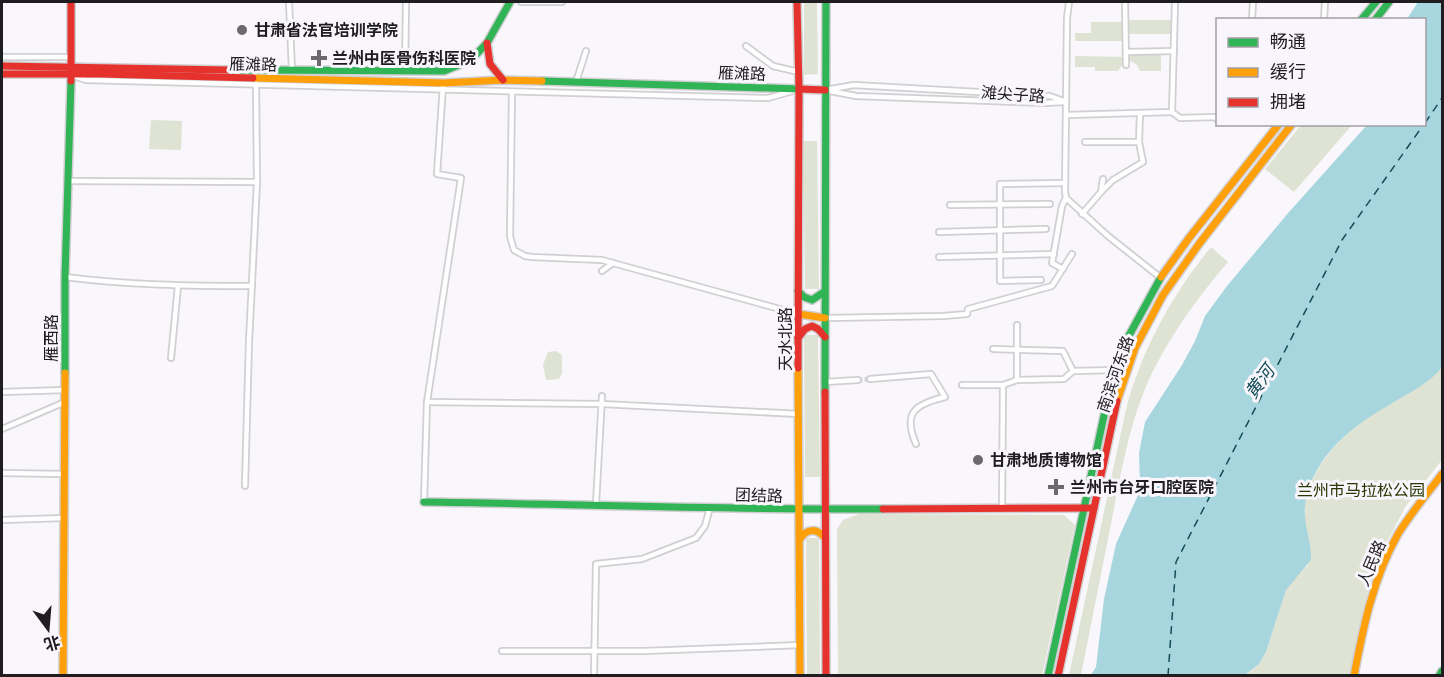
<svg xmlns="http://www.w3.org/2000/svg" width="1444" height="677" viewBox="0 0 1444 677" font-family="'Golos Text','Noto Sans SC',sans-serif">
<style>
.green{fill:#dee3d3}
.water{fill:#a8d6df}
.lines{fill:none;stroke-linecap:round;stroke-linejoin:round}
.ferry{stroke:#124d55;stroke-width:1.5;stroke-dasharray:8 6;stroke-linecap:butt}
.street-tunnel{stroke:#d8d6da;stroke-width:4.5;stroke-dasharray:4.5 2;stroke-linecap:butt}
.street-casing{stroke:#d0cfd2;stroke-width:8}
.fast-casing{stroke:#d0cfd2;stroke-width:10}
.slow-casing{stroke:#d0cfd2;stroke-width:10}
.jam-casing{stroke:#d0cfd2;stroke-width:10}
.street{stroke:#fefefe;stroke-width:4.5}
.fast{stroke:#30b455;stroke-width:7}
.slow{stroke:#ff9f0a;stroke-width:7}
.jam{stroke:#e5322d;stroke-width:7}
.poi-dot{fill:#6b696d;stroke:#f8f5fd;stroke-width:2}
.labels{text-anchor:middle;stroke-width:6;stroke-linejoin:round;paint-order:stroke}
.poi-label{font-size:16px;font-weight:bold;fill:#1f1d20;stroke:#f8f5fd;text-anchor:start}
.street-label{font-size:16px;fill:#1f1d20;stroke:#f8f5fd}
.park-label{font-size:16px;fill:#293801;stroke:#f8f5fd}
.water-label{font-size:18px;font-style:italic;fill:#124d55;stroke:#f8f5fd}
</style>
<rect width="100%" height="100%" fill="#f9f7fb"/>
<g class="green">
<path d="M804,2H817L818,74L804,75Z"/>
<rect x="1128" y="20" width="43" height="14"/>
<path d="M1091,22H1123V41H1075V33H1091Z"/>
<path d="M1129,53H1161V71H1140L1137,65L1131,61L1124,62L1118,71H1095V67H1075V56L1129,57Z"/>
<path d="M151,120L182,121L181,150L149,149Z"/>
<path d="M1301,125H1352L1294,192L1265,169Z"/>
<path d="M803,141H817L819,289H805Z"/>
<path d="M1211,247L1228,262C1199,296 1173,331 1153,371C1130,418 1121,472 1111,524C1101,574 1091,625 1081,675H1069L1126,409C1142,349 1172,295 1211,247Z"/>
<path d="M804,335H818L820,477H805Z"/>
<path d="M556,351L562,355V373L559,379L546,380L543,365L548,352Z"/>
<path d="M1442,367V460L1406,506L1382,551L1368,592L1350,675L1245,676L1259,664L1266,652L1286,590L1290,583L1308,565C1307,547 1303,525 1305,506C1312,460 1349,428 1386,406C1405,395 1429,384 1442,367Z"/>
<path d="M859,514L1064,515L1075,525L1042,675H838L837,529L843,520Z"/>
<path d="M806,538H819L820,675H807Z"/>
</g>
<path class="water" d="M1418,2H1442V367C1431,382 1411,392 1394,402C1354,425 1312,455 1305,506C1303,524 1312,542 1311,560L1286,590L1266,652L1259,664L1245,675H1091L1096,667L1104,599L1116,544L1138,495L1140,484L1139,453L1145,422L1182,365L1195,341L1205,316L1227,286L1289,212L1367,125L1424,124V20L1407,19Z"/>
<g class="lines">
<g class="ferry">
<path d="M1425,123L1442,98"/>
<path d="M1168,676L1176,562L1342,240L1424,124"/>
</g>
<path class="street-tunnel" d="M858,380L870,379"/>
<defs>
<g id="street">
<path d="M289,2L292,71"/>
<path d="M521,2H562"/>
<path d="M1069,2L1067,18L1065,192L1066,198L1108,236L1161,278"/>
<path d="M1125,2L1126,65"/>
<path d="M1252,20L1253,2"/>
<path d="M1324,20L1325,2"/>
<path d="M746,46L773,66L799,72"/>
<path d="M1126,52L1174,51"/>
<path d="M2,57H72"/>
<path d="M405,71L406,2"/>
<path d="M74,76L86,80L768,98L793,91"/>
<path d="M576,82L586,51"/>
<path d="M825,90L854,85L1050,96L1066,102"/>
<path d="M830,91L856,96L1045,103L1064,102"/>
<path d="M512,92L510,236L514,250L525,256L532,257L602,260L798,314"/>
<path d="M1172,112L1180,118L1214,117L1218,120"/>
<path d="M1066,115L1172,112L1175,2"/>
<path d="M1085,142H1139L1140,113"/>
<path d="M68,181L257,182"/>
<path d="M1101,192L1113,180L1143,162L1139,142"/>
<path d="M950,205L1050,204"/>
<path d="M1082,214L1101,192L1103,179"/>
<path d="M939,232L1046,229"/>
<path d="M939,257L1054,254"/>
<path d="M1063,269L1052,263L1062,206L1066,198"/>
<path d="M602,271L613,263"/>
<path d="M65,277C128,285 189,286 252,286"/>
<path d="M1041,280L1000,281V184L1065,183"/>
<path d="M825,318L943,316L967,314L968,309L1052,286L1072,254"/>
<path d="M993,349L1063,351L1073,371"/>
<path d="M171,358L178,286"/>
<path d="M870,379L931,374L945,397C916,404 902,412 916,444"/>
<path d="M1017,380V325"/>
<path d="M825,382L858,380"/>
<path d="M962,385H1003"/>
<path d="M2,392L65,390"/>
<path d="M427,402L602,404L799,414"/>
<path d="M2,429L65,402"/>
<path d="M2,473L64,474"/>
<path d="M245,486L249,342L257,182L256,84"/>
<path d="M424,502L427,402L461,178L437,174L443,86"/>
<path d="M596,504L602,396"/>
<path d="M1002,509L1003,385L1017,380L1064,379L1073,371L1117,370"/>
<path d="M2,520L64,518"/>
<path d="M502,651H644L800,645"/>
<path d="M594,676L596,564L642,559L696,538L705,526L710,507"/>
</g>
<g id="fast">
<path d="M1361,20L1376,2"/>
<path d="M1375,20L1389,2"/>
<path d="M229,70L444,71L471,60L487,43L510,2"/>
<path d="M542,81L799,89"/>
<path d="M798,291L804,297L812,300L824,292"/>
<path d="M65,373V277L71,81"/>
<path d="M825,392L826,2"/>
<path d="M424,502C577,504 730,510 883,509"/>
<path d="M1048,676L1108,397L1126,341L1161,277"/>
<path d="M1439,676L1442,671"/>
</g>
<g id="slow">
<path d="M253,78L444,83L503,80L542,81"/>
<path d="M1161,277L1189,238L1279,124"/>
<path d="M798,314L825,318"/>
<path d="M798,368L800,676"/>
<path d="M1117,401L1135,348L1163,295L1199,244L1292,124"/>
<path d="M800,539C807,528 817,528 825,538"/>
<path d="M63,676L65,373"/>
<path d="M1354,676C1363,628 1373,578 1398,534C1411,513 1427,494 1442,474"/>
</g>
<g id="jam">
<path d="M71,2V81"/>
<path d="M797,2L799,89L798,368"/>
<path d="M487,43L490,64L503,80"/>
<path d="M2,66L229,70"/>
<path d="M2,74H100L253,78"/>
<path d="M799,89L825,90"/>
<path d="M798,338L805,329L812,326L818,329L825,337"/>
<path d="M825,392L826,676"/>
<path d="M883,509L1094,508"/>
<path d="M1058,676L1117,401"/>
</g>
</defs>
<use href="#street" class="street-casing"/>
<use href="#fast" class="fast-casing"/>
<use href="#slow" class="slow-casing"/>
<use href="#jam" class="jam-casing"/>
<use href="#street" class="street"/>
<use href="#fast" class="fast"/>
<use href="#slow" class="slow"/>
<use href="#jam" class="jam"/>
</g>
<g class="poi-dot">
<circle cx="242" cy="30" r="6"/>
<path d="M316 49h6v6h6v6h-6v6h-6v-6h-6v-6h6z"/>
<circle cx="978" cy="460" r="6"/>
<path d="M1053 478h6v6h6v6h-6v6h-6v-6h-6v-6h6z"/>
</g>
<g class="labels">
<g class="poi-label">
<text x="254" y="36">甘肃省法官培训学院</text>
<text x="332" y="64">兰州中医骨伤科医院</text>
<text x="990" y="466">甘肃地质博物馆</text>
<text x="1070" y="493">兰州市台牙口腔医院</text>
</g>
<g class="street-label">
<text transform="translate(253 64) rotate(1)" y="6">雁滩路</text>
<text transform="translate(742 73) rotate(2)" y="6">雁滩路</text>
<text transform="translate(1013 94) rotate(4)" y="6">滩尖子路</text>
<text transform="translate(51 338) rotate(-90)" y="6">雁西路</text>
<text transform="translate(785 339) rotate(-90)" y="6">天水北路</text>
<text transform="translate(1115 374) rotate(-71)" y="6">南滨河东路</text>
<text transform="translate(759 495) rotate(2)" y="6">团结路</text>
<text transform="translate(1371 563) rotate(-67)" y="6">人民路</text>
</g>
<g class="park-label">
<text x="1361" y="496">兰州市马拉松公园</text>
</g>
<g class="water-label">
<text transform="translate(1260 382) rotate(-54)" y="6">黄河</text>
</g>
</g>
<rect width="1444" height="677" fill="none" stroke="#1f1d20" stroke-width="6"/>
<rect x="1216" y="18" width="210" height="108" fill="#f8f5fd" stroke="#a19fa5" stroke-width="1.5"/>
<rect x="1228" y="38" width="30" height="9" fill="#30b455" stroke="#a19fa5" stroke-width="1.5"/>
<text x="1270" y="48" font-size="18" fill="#1f1d20">畅通</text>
<rect x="1228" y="68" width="30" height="9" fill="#ff9f0a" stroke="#a19fa5" stroke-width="1.5"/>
<text x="1270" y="78" font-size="18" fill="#1f1d20">缓行</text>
<rect x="1228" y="98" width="30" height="9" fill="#e5322d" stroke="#a19fa5" stroke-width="1.5"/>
<text x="1270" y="108" font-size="18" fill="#1f1d20">拥堵</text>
<g transform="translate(48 629) rotate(164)" stroke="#f8f5fd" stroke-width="4.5" paint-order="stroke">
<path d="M0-4.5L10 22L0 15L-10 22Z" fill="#1f1d20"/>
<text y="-9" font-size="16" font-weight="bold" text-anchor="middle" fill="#1f1d20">北</text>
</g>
</svg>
